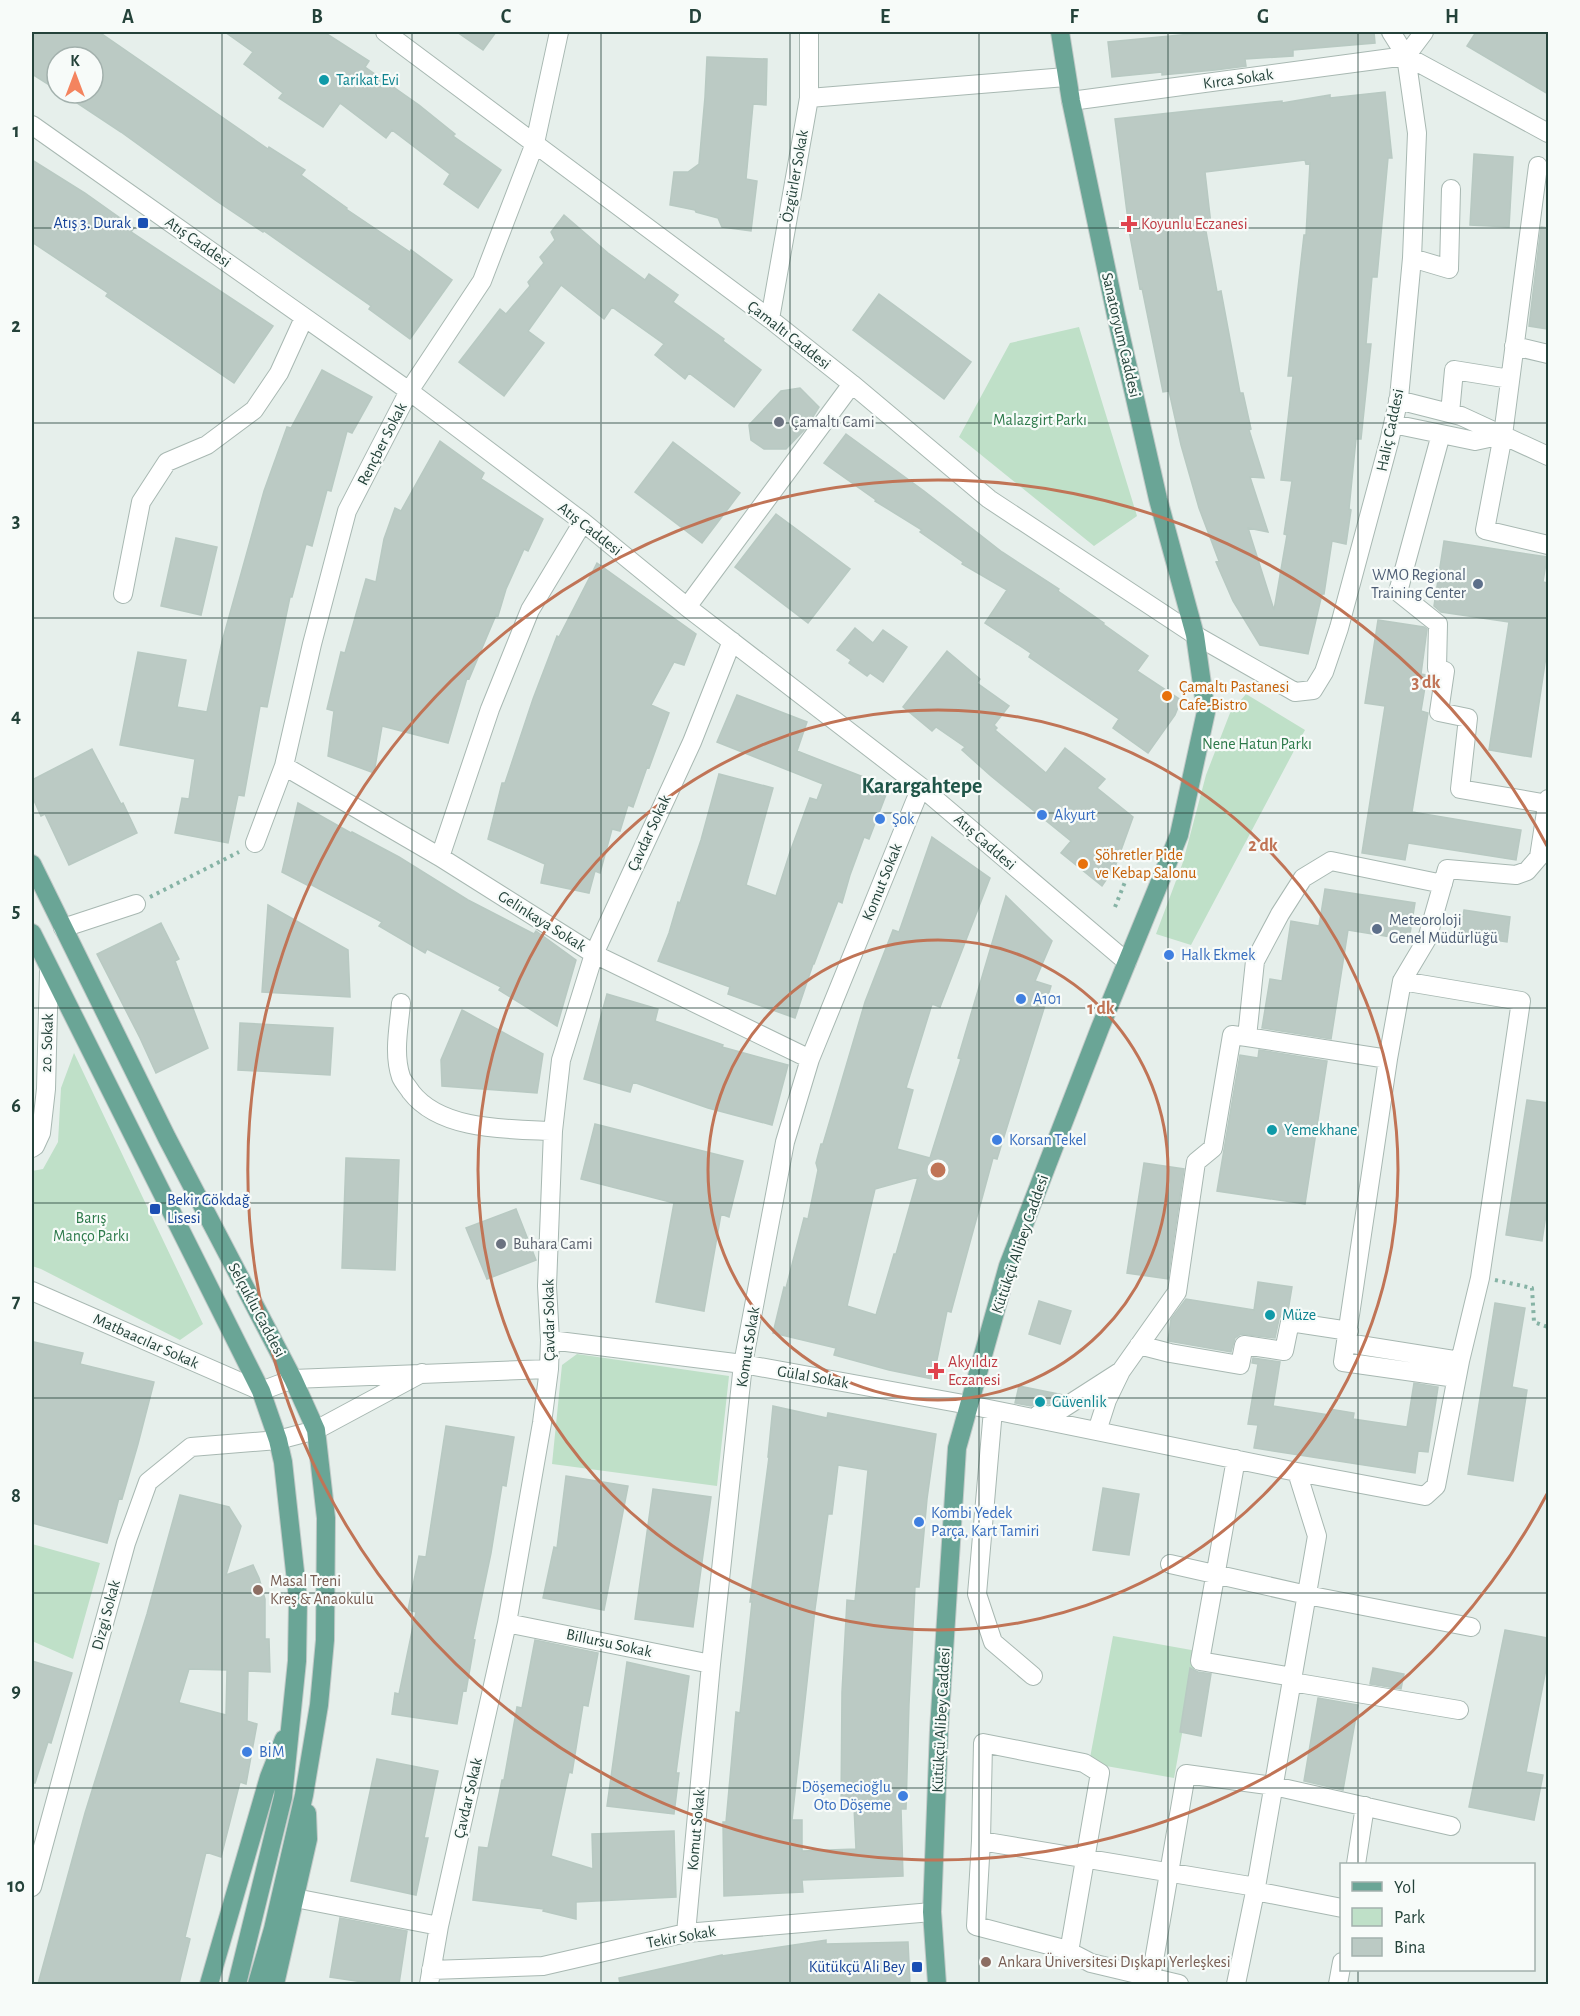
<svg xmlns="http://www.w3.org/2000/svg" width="1580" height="2016" viewBox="0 0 1580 2016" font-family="'Alegreya Sans',sans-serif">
<rect width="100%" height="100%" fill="#e6efeb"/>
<path fill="#bfe0c8" d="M1079 327 1137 516 1094 546 959 437 1010 343Z
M1246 694 1305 730 1191 945 1156 934 1183 862 1206 775 1230 713Z
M74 1053 203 1324 180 1340 41 1269 32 1266V1171L43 1169 58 1142 61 1088Z
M577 1354 729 1376 717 1486 552 1464 562 1365Z
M32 1544 100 1563 73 1659 32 1641Z
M1113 1636 1197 1651 1174 1778 1089 1763Z"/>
<path fill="#bbcac4" stroke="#b8c9c2" stroke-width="1.5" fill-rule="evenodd" d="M32 32H99L268 149 269 147 305 170 301 175 347 208 346 209 410 252 411 250 452 280 410 339 369 309 371 306 264 231 263 232 215 200 121 132 62 93H93V57H57V90L32 74Z
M225 32H324L369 61 365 67 419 105 455 134 453 136 501 170 478 208 444 184 450 174 392 130 386 138 340 103 323 127 279 98 283 93 244 64 253 52Z
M457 32H496L483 50Z
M1212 32H1374L1375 43 1293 50V56L1245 59 1246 66 1215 70 1162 75V72L1112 77 1108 42Z
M1476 32H1548V94L1467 46Z
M707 57 767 59 766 105 753 104 746 179 757 181 751 231 722 227 718 218 696 212 695 210 670 205 674 172H688L699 164 705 97Z
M1385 92 1392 158H1388L1377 277H1372L1366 344H1371L1361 439H1356L1349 509 1351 510 1346 544 1332 541 1324 594H1322L1308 654 1260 645 1233 601 1216 562 1219 561 1199 508 1181 445 1169 391 1163 392 1142 288 1140 289 1130 236 1115 119 1282 101V103L1330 95V98ZM1305 160 1306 164 1310 163 1306 235H1304L1288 376H1293L1281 480 1292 481 1284 534 1287 535 1274 610 1248 528 1268 532 1250 477 1264 478 1249 430 1251 429 1243 393H1240L1221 291 1217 292 1205 226 1211 225 1205 172Z
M1474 154 1513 157 1509 227 1470 225Z
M32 160 85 193 134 228 131 232 273 326 234 383 106 296 108 293 32 242Z
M564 215 608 253 645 280 649 274 678 295 673 302 724 339 723 341 761 370 734 407 689 373 685 379 655 355 664 344 612 307 604 319 561 285 528 331 544 343 504 396 459 362 500 309 506 314 530 286 528 282 544 263 540 257 555 240 551 232Z
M1541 227 1548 228V329L1529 326Z
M879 294 971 362 944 399 853 330Z
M322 370 372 397 352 433 347 431 331 491 327 490 312 546 306 544 292 597H290L267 707 260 706 244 796 238 795 228 843 175 833 182 798 189 799 195 759 120 745 138 652 186 660 177 707 207 712 222 642 264 491 287 427 291 428Z
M800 388 819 407 806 428 786 449H764L751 440 749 425 781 391Z
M846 434 924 491 1002 552 1059 589 1058 591 1104 623 1103 624 1148 656 1137 671 1181 700 1175 715 1148 753 1113 728 1119 719 1029 657 1031 653 985 623 1007 590 962 564 963 562 920 532 922 530 875 501 876 500 824 463Z
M440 441 484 473 481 479 543 519 528 551 524 549 506 589 498 616 496 615 469 679 467 678 448 743 382 726 374 773 328 756 334 711 327 709 341 652 345 653 366 579 376 582 384 539 395 508 401 511Z
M673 442 740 493 702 543 635 492Z
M776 514 850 569 808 623 735 567Z
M176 538 217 547 201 615 161 606Z
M1444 541 1547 557 1543 582 1548 583V643L1531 757 1489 750 1509 622 1441 612 1434 606Z
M597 563 696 634 684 665 674 662 651 705 669 713 649 768 647 767 633 807 628 805 620 831 612 829 600 873 595 871 589 893 541 883 545 864 488 839 502 783H505L533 699 557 636 559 637Z
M1378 620 1424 627 1427 629 1421 674 1427 675 1421 711 1428 713 1412 812 1521 830 1516 860 1408 843 1405 860 1362 853 1385 706 1365 703Z
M855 628 873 643 883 630 907 647 883 682 870 673 867 676 849 663 851 660 837 650Z
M947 651 980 679 977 683 1009 706 994 725 997 728 995 730 1046 773 1065 748 1105 779 1097 788 1133 817 1115 867 1102 886 1061 853 1071 841 991 776 962 750 965 747 936 727 932 731 903 707Z
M737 695 807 722 797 751 889 787 869 839 864 837 850 875 842 903 838 901 814 964H813L795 1018 728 994 730 987 658 961 669 933 678 902 680 903 701 840 719 774 773 788 746 885 776 896 790 852 810 798 817 800 823 784 717 742Z
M92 749 121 804 123 803 137 833 69 865 45 814 41 816 32 796V780Z
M298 803 351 833 352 832 399 857 468 900 534 934 536 931 576 960 557 1026 499 990 501 987 427 949 425 953 379 926 382 922 310 884 309 886 282 872Z
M932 837 990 878 940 1007 932 1004 906 1088 913 1090 897 1149 930 1158 961 1059 958 1058 1006 896 1052 941 1035 981 1051 986 997 1159 993 1158 951 1312 947 1311 933 1379 889 1370 834 1355 836 1348 773 1333 784 1287 786 1288 804 1218 808 1219 818 1170 816 1163 821 1144H823L865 1002 893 930 899 932ZM918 1177 896 1254H894L876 1315 847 1306 875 1189Z
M1325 889 1415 903 1409 940 1348 930 1331 1039 1262 1028 1270 979 1282 981 1291 921 1319 926Z
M268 905 348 950 350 997 262 992Z
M1464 910 1510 917 1507 942 1460 935Z
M161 923 179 959 175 961 208 1048 156 1073 140 1038 97 954Z
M607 994 658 1009 655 1021 723 1045 722 1047 788 1065 772 1125 708 1108 633 1082 630 1092 584 1079Z
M462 1010 543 1054 537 1093 442 1086 441 1060Z
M240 1023 333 1028 330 1075 238 1070Z
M1259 1050 1327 1061 1305 1204 1217 1191 1240 1055 1258 1058Z
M1527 1100 1548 1103V1201L1542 1241 1506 1235Z
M595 1124 743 1161 729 1217 721 1214 704 1311 656 1302 674 1203 581 1179Z
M346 1158 399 1160 395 1270 342 1268Z
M1144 1163 1184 1169 1168 1279 1127 1273Z
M516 1209 536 1260 487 1279 466 1228Z
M1258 1282 1292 1287 1288 1311 1282 1314 1279 1319 1275 1338 1241 1334 1235 1338 1231 1352 1168 1341 1171 1319 1186 1299 1254 1310Z
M1039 1301 1071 1311 1060 1344 1029 1334Z
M1495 1303 1525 1308 1512 1387 1527 1390 1513 1481 1468 1474Z
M34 1342 83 1353 80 1364 154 1382 138 1444 122 1499 119 1498 107 1543 32 1523V1353Z
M1253 1358 1280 1362 1273 1406 1329 1415 1330 1409 1354 1413 1353 1419 1407 1427 1414 1383 1438 1387 1428 1452 1418 1451 1415 1473 1254 1448 1258 1425 1248 1424 1258 1364 1252 1363Z
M1019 1386 1064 1395 1049 1404 1036 1403 1031 1406 1015 1403Z
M773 1406 827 1418 828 1413 936 1434 927 1499 919 1587H915L909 1704 906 1809H901L903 1876 802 1880 803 1892 724 1896 723 1822H726L736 1712 740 1713 752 1602H750L769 1457H768ZM838 1465 868 1470 855 1601 847 1600 842 1692 841 1806 854 1807 856 1849 802 1851V1820H792L815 1609 828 1514H832Z
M446 1426 514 1437 506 1486 502 1485 491 1553 473 1639 475 1640 466 1691 463 1690 457 1724 392 1714 395 1693 399 1694 416 1612 408 1610 419 1556 426 1557Z
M566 1476 628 1486 604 1610 543 1598 554 1547 557 1548Z
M1103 1488 1139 1494 1129 1555 1093 1550Z
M653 1489 711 1497 693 1627 635 1619Z
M180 1495 229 1507 241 1526 226 1575 253 1565 259 1578 265 1599V1639H269L270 1672 248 1671 247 1721 257 1724 246 1784 240 1782 221 1857 206 1852 185 1937 190 1939 179 1984H38L85 1813 147 1614ZM189 1669 227 1670 226 1715 180 1703 179 1702Z
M1505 1630 1548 1638V1659L1526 1772 1543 1775 1534 1820 1469 1807Z
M535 1640 598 1653 588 1706 583 1705 572 1773 569 1772 551 1856 593 1869 592 1834 674 1831 676 1897 576 1902V1919L543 1911 544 1909 473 1900 479 1847 488 1848 502 1780H504L517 1707 522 1708Z
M32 1661 72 1673 51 1743 48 1742 35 1783H32Z
M627 1662 689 1676 676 1773H679L674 1814 607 1806Z
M1190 1668 1198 1672 1211 1674 1201 1736 1180 1732Z
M1373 1668 1404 1674 1401 1689 1370 1684Z
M1318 1698 1358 1705 1343 1790 1304 1781Z
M377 1759 438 1771 424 1838H428L416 1895 351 1881Z
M340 1918 407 1931 399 1984H376L330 1977Z
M826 1940V1944L908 1942 910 1984H620L619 1978 722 1955V1956Z"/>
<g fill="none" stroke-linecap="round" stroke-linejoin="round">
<defs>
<path id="minor" d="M385 32 770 319 852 384 989 499 1195 635 1295 692 1313 690 1324 672 1339 628 1389 442 1399 398 1412 258 1417 133 1406 56 1391 32
M1406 56 1548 133
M1406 56 1424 32
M809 98 1066 77
M1071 101 1406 56
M32 125 409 391 583 522 687 607 921 787 1127 962
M1538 166 1503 435 1485 530 1548 545
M1412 258 1449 269 1451 189
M770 319 809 98V32
M1514 346 1548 354
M1398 400 1461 416 1548 456
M1450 413 1454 370 1510 379
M1393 424 1475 441 1503 435
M1441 434 1398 592 1438 624 1437 668 1445 671 1439 712 1468 718 1460 789 1548 804
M123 594 141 502 167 462 207 445 254 410 279 373 304 318
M687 607 852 384
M284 766 440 857 594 954 810 1059
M255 843 284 766 312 644 347 511 409 391 482 281 535 143 559 32
M440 857 490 709 530 610 583 522
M63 928 136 904
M401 1003C399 1027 393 1053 401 1077 403 1082 408 1087 411 1092 441 1131 508 1129 553 1131
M1247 1037 1388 1059
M32 1148 35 1146 41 1133 46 1089 49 971
M32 1291 261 1391 293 1379 549 1369
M550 1340 743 1364 969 1405 1297 1472 1425 1496 1436 1486 1460 1361 1480 1278 1521 1001 1402 981
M1347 1343 1460 1361
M1139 1345 1170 1353 1240 1365 1244 1345 1284 1351 1290 1322 1349 1331
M1456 1378 1343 1362 1388 1059 1402 981 1427 939 1447 869 1516 875 1527 871 1539 857 1548 799
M993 1410 977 1594 993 1642 1033 1676
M1039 1414 1051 1416 1121 1371
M1097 1431 1107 1400 1121 1371 1177 1292 1196 1162 1213 1148 1232 1035 1247 1037 1255 961 1280 914 1303 878 1331 861 1443 884
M1236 1459 1200 1661 1293 1677
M1170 1564 1307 1595 1471 1627
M507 1623 711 1664
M1292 1682 1459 1710
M981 1841 983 1743 1084 1763 1100 1773 1069 1952
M1356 1864 1365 1806
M32 1887 126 1543 148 1482 191 1447 278 1440 316 1430 422 1373
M1255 1891 1342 1908
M295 1898 439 1926
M686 1933 711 1664 743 1364 785 1142 810 1059 921 787
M431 1970 543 1966 686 1933 932 1912
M1151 1978 1186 1774 1274 1786 1451 1826
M429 1984 439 1926 507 1623 542 1423 549 1369 550 1340 547 1286 553 1131 561 1060 594 954 692 742 732 641
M1179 1984 1091 1963 1064 1949 976 1926 981 1841 1256 1887
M1236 1984 1256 1887 1317 1536 1297 1472
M1338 1984 1342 1962"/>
<path id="major" d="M32 864 167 1138 293 1379 316 1430 326 1518 325 1640 319 1705 304 1795 273 1929 257 1984
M32 933 261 1391 278 1440 283 1462 298 1599 297 1661 283 1797 237 1984
M209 1984 269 1777 284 1739
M275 1984 308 1839 307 1813
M937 1984 932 1912 939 1730 957 1448 1008 1266 1100 1028 1179 835 1206 712 1195 635 1158 499 1116 315 1071 101 1060 32"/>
</defs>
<use href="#minor" stroke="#a8b8b2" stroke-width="20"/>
<use href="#major" stroke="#c2cac8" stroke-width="20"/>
<path stroke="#86b3a5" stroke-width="4" stroke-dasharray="3 4.5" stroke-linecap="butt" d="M150 897 239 852
M1115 907 1131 867
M1495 1280 1532 1288 1534 1322 1548 1327"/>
<use href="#minor" stroke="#fff" stroke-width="18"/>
<use href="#major" stroke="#6aa596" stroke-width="18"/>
</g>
<path fill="none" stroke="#24423a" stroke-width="1.5" stroke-opacity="0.55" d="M222 32V1984M412 32V1984M601 32V1984M790 32V1984M979 32V1984M1168 32V1984M1358 32V1864M32 228H1548M32 423H1548M32 618H1548M32 813H1548M32 1008H1548M32 1203H1548M32 1398H1548M32 1593H1548M32 1788H1548M1358 1970V1984"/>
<g fill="none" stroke="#c07456" stroke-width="3">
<circle cx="938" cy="1170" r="230"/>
<circle cx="938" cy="1170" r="460"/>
<path d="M1547 1494A690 690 0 1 1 1547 846"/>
</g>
<g fill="#0f9aa8" stroke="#f7fbf9" stroke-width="2">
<circle cx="324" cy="80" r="6"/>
<circle cx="1272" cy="1130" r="6"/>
<circle cx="1270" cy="1315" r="6"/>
<circle cx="1040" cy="1402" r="6"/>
</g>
<g fill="#1a4fb4" stroke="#f7fbf9" stroke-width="2">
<rect x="137" y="217" width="12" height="12" rx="3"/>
<rect x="149" y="1203" width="12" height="12" rx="3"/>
<rect x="911" y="1961" width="12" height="12" rx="3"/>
</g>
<g fill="#e0444e" stroke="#f7fbf9" stroke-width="2">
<path d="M1126 215h6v6h6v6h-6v6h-6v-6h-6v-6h6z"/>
<path d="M933 1362h6v6h6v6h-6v6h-6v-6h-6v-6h6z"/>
</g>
<g fill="#6b7280" stroke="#f7fbf9" stroke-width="2">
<circle cx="779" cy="422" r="6"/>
<circle cx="501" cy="1244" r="6"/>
</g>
<g fill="#5c6f8a" stroke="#f7fbf9" stroke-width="2">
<circle cx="1478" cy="584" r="6"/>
<circle cx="1377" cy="929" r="6"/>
</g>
<g fill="#e8710a" stroke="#f7fbf9" stroke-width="2">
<circle cx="1167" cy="696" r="6"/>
<circle cx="1083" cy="864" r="6"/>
</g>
<g fill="#3f7fe0" stroke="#f7fbf9" stroke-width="2">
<circle cx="1042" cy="815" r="6"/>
<circle cx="880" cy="819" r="6"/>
<circle cx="1169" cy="955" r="6"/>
<circle cx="1021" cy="999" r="6"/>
<circle cx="997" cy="1140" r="6"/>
<circle cx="919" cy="1522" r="6"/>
<circle cx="247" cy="1752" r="6"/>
<circle cx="903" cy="1796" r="6"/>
</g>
<g fill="#8d6e63" stroke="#f7fbf9" stroke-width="2">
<circle cx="258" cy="1590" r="6"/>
<circle cx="986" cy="1962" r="6"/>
</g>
<g text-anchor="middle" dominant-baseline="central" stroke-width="4.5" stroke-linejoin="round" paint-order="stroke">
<g font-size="16" fill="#24423a" stroke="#f7fbf9">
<text transform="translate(1238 79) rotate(-8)">Kırca Sokak</text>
<text transform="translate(795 176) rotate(-80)">Özgürler Sokak</text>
<text transform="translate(198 242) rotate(35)">Atış Caddesi</text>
<text transform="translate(789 335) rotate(38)">Çamaltı Caddesi</text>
<text transform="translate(1121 335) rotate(77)">Sanatoryum Caddesi</text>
<text transform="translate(1390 430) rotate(-78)">Haliç Caddesi</text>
<text transform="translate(382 444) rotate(-63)">Rençber Sokak</text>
<text transform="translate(590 529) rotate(38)">Atış Caddesi</text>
<text transform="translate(649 833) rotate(-65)">Çavdar Sokak</text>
<text transform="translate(985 842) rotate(41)">Atış Caddesi</text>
<text transform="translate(882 882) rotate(-68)">Komut Sokak</text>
<text transform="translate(542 921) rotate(32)">Gelinkaya Sokak</text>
<text transform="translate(47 1043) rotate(-88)">20. Sokak</text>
<text transform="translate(1020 1244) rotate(-71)">Kütükçü Alibey Caddesi</text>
<text transform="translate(257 1310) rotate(62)">Selçuklu Caddesi</text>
<text transform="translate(549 1320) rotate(-91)">Çavdar Sokak</text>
<text transform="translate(146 1341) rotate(24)">Matbaacılar Sokak</text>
<text transform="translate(748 1347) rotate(-81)">Komut Sokak</text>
<text transform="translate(813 1377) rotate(10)">Gülal Sokak</text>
<text transform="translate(106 1615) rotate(-75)">Dizgi Sokak</text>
<text transform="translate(609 1643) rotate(12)">Billursu Sokak</text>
<text transform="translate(941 1720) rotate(-87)">Kütükçü Alibey Caddesi</text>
<text transform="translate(468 1798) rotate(-77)">Çavdar Sokak</text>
<text transform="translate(696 1830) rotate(-85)">Komut Sokak</text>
<text transform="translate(681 1937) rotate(-10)">Tekir Sokak</text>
</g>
<g font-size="16" fill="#0d838f" stroke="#f7fbf9" text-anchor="start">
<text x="336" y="80">Tarikat Evi</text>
<text x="1284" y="1130">Yemekhane</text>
<text x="1282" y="1315">Müze</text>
<text x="1052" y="1402">Güvenlik</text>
</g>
<g font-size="16" fill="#164399" stroke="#f7fbf9" text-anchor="end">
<text x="131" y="223">Atış 3. Durak</text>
<text x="167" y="1200" text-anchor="start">Bekir Gökdağ<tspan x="167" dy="18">Lisesi</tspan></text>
<text x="905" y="1967">Kütükçü Ali Bey</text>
</g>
<g font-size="16" fill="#be3a42" stroke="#f7fbf9" text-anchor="start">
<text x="1141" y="224">Koyunlu Eczanesi</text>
<text x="948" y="1362">Akyıldız<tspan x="948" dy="18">Eczanesi</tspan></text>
</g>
<g font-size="16" fill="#2d7a4b" stroke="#f7fbf9">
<text x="1040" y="420">Malazgirt Parkı</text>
<text x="1257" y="744">Nene Hatun Parkı</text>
<text x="91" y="1218">Barış<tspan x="91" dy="18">Manço Parkı</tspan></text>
</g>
<g font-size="16" fill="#5b616d" stroke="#f7fbf9" text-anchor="start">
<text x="791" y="422">Çamaltı Cami</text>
<text x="513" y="1244">Buhara Cami</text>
</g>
<g font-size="16" fill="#4e5e75" stroke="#f7fbf9" text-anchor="end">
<text x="1466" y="575">WMO Regional<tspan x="1466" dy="18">Training Center</tspan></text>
<text x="1389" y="920" text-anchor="start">Meteoroloji<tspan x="1389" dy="18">Genel Müdürlüğü</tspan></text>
</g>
<g font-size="16" fill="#c56008" stroke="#f7fbf9" text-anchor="start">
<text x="1179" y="687">Çamaltı Pastanesi<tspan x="1179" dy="18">Cafe-Bistro</tspan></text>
<text x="1095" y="855">Şöhretler Pide<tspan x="1095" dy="18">ve Kebap Salonu</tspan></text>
</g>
<g font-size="16" fill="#366cbe" stroke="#f7fbf9" text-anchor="start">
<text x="1054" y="815">Akyurt</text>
<text x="892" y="819">Şok</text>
<text x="1181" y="955">Halk Ekmek</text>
<text x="1033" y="999">A101</text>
<text x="1009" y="1140">Korsan Tekel</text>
<text x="931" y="1513">Kombi Yedek<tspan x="931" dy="18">Parça, Kart Tamiri</tspan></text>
<text x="259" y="1752">BİM</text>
<text x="891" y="1787" text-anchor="end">Döşemecioğlu<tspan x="891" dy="18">Oto Döşeme</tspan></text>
</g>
<g font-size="16" fill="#785e54" stroke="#f7fbf9" text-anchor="start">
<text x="270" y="1581">Masal Treni<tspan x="270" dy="18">Kreş &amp; Anaokulu</tspan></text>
<text x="998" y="1962">Ankara Üniversitesi Dışkapı Yerleşkesi</text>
</g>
<g font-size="22" font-weight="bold" fill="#1f5548" stroke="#f7fbf9">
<text x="922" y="786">Karargahtepe</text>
</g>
</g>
<circle cx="938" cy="1170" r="9" fill="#c07456" stroke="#f7fbf9" stroke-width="3"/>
<g font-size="18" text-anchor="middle" font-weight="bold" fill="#c07456" stroke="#f7fbf9" stroke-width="4.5" stroke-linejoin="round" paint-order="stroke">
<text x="1426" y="688">3 dk</text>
<text x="1263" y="851">2 dk</text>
<text x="1101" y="1014">1 dk</text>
</g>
<rect width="1580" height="2016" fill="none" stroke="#f7fbf9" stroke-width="66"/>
<rect x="1340" y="1863" width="195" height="108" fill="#f7fbf9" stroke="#a3b1ad" stroke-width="1.5"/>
<rect x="1352" y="1882" width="30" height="9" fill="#6aa596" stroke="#a3b1ad" stroke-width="1.5"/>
<text x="1394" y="1893" font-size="18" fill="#24423a">Yol</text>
<rect x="1352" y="1908" width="30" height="18" fill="#bfe0c8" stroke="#a3b1ad" stroke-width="1.5"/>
<text x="1394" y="1923" font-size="18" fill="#24423a">Park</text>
<rect x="1352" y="1938" width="30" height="18" fill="#bbcac4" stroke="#a3b1ad" stroke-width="1.5"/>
<text x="1394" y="1953" font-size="18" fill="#24423a">Bina</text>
<g transform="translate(75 75)"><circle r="28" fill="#f7fbf9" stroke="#a3b1ad" stroke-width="1.5"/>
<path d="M0-4.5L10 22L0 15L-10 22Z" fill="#f4845f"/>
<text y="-9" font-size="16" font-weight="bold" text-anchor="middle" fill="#24423a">K</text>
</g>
<rect x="33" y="33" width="1514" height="1950" fill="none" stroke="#24423a" stroke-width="2"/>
<g font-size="20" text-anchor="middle" font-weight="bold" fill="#24423a">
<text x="128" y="23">A</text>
<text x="317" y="23">B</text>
<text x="506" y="23">C</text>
<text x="695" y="23">D</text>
<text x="885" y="23">E</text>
<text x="1074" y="23">F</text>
<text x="1263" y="23">G</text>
<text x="1452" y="23">H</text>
<text x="16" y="137">1</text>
<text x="16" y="332">2</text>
<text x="16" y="527">3</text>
<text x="16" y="722">4</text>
<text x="16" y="917">5</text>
<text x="16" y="1112">6</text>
<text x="16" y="1307">7</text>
<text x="16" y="1502">8</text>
<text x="16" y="1697">9</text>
<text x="16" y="1892">10</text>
</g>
</svg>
